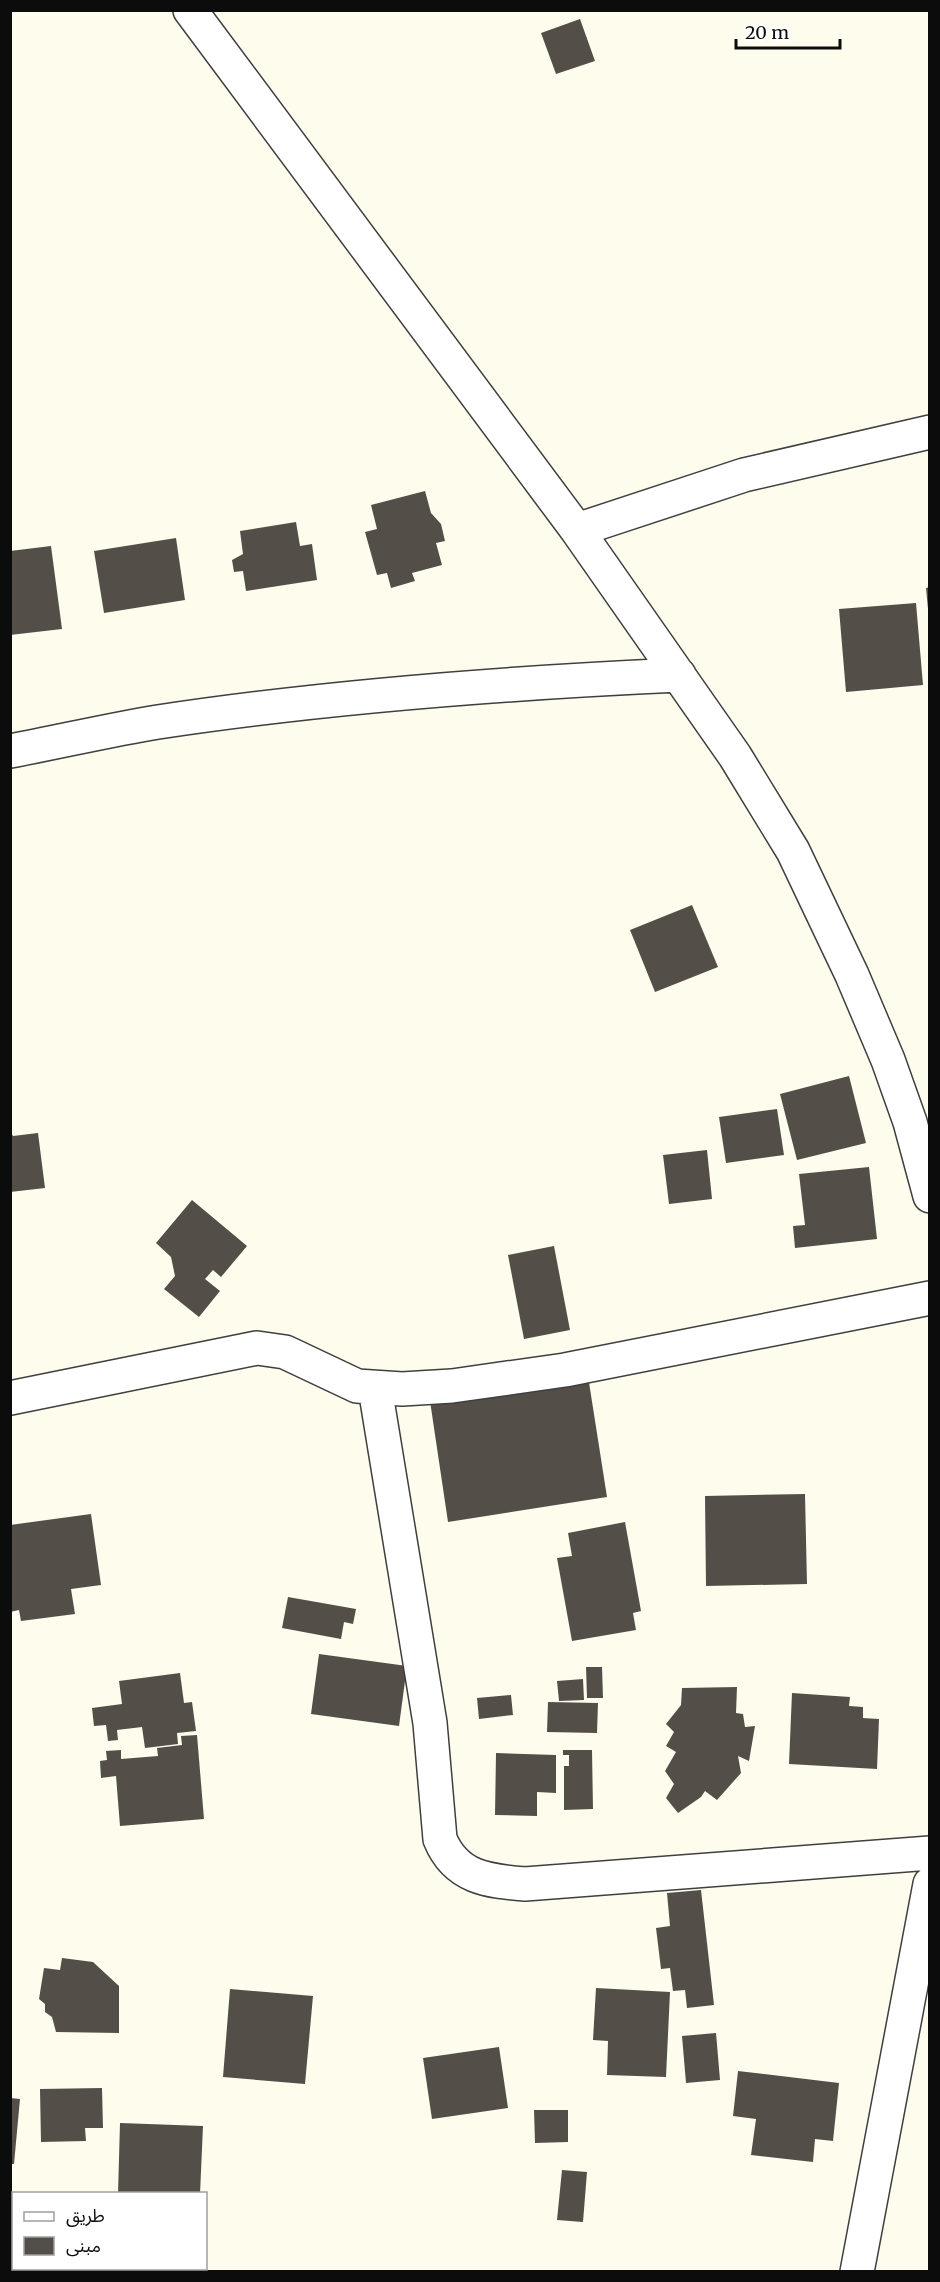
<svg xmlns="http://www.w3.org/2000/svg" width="940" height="2282" viewBox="0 0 940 2282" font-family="Merriweather,'Noto Sans Arabic',serif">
<rect width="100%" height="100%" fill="#fefcec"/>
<path fill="#544e49" d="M580 19 595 61 556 74 541 33Z
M425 491 431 513 441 524 445 541 436 543 442 565 412 573 415 581 391 588 387 573 377 575 365 532 377 529 371 505Z
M296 522 300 546 312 544 317 580 246 591 243 571 234 572 232 560 243 554 240 531Z
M176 538 185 600 104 613 94 551Z
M51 546 62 629 10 635V551Z
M930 587V609H928L926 588Z
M916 603 923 685 846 692 839 609Z
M692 905 718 967 655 992 630 930Z
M849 1076 866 1143 797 1160 780 1094Z
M777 1109 784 1155 726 1163 719 1117Z
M10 1131 13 1136 38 1133 45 1188 10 1192Z
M707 1150 712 1199 669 1204 663 1155Z
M869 1167 877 1239 795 1248 793 1226 805 1225 799 1174Z
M192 1200 247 1246 221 1277 213 1270 205 1279 220 1291 199 1317 164 1289 175 1276 171 1257 156 1243Z
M554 1246 570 1330 524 1339 508 1255Z
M588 1376 607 1497 448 1522 430 1401Z
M805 1494 807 1584 706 1586 705 1496Z
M91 1514 101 1585 71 1589 75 1614 21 1621 19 1610 10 1612V1525Z
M625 1522 641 1611 633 1613 636 1630 572 1641 557 1558 572 1556 568 1533Z
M288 1597 356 1609 353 1624 344 1622 341 1639 282 1628Z
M319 1654 407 1666 399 1726 311 1714Z
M586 1667H602L603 1698H587Z
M180 1673 184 1703 192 1702 196 1731 177 1733 178 1744 145 1748 142 1727 117 1730 118 1740 108 1741 106 1725 94 1726 92 1708 122 1704 119 1681Z
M583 1679 584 1700 559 1701 557 1681Z
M737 1687 736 1713 743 1714 745 1727 755 1726 749 1761 738 1756 741 1773 717 1800 705 1791 701 1797 678 1813 666 1798 674 1784 665 1771 676 1752 666 1746 674 1732 666 1724 681 1705 682 1688Z
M792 1693 850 1697 849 1706 863 1707V1718L879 1719 877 1769 789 1764Z
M511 1695 513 1715 479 1719 477 1698Z
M548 1702 598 1703 597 1733 547 1732Z
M197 1735 204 1819 120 1826 116 1776 101 1778 100 1761 107 1760 106 1751 121 1750V1759L158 1756 157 1748 182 1745 181 1736Z
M563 1750H592L593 1809 564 1810V1766H569V1755H563Z
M496 1753 556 1755V1793L537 1792V1816L495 1815Z
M701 1890 714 2005 687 2008 685 1990 673 1991 670 1968 661 1969 656 1928 670 1926 667 1893Z
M62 1958 93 1962 119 1986V2033L56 2032 52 2017 45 2012V2004L39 1999 44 1968 60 1970Z
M596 1988 670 1992 666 2077 607 2075 608 2041 593 2040Z
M230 1989 313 1996 305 2084 223 2077Z
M716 2033 720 2080 686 2083 682 2036Z
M499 2047 508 2108 432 2119 423 2058Z
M738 2071 839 2083 833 2141 815 2139 813 2162 751 2155 756 2119 733 2116Z
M102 2088 103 2128H85L86 2141 41 2142 40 2089Z
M10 2098 20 2099 14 2164H10Z
M534 2110H568V2142L535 2143Z
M120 2123 203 2126 200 2194H118Z
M562 2170 587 2172 583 2222 557 2220Z"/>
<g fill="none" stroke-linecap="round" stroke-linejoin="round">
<defs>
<path id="minor" d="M190 10 577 530 735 756 793 851 852 975 888 1060 910 1122 930 1196
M577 530 744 475 930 432
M10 751C59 742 109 730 158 722 330 696 504 683 679 675
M375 1388 430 1723 440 1839C456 1878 488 1881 525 1884L930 1853
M10 1398 257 1348 285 1352 357 1386 402 1389 452 1386 565 1370 930 1298
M857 2272 930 1884"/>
</defs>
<use href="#minor" stroke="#3f3f3f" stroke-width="36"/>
<use href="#minor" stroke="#fff" stroke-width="33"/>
</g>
<rect width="940" height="2282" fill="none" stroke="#0c0c0c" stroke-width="24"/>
<rect x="12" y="2192" width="195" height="78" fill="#ffffff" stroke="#9e9e9e" stroke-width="1.5"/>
<rect x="24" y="2212" width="30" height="9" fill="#ffffff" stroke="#9e9e9e" stroke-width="1.5"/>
<text x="66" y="2222" font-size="18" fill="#0c0c0c">طريق</text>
<rect x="24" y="2237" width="30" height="18" fill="#544e49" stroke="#9e9e9e" stroke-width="1.5"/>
<text x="66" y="2252" font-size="18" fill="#0c0c0c">مبنى</text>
<path d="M736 39v9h104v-9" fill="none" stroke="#0c0c0c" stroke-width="3"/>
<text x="745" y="39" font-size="18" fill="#0c0c0c" stroke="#ffffff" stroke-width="4.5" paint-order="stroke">20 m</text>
</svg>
